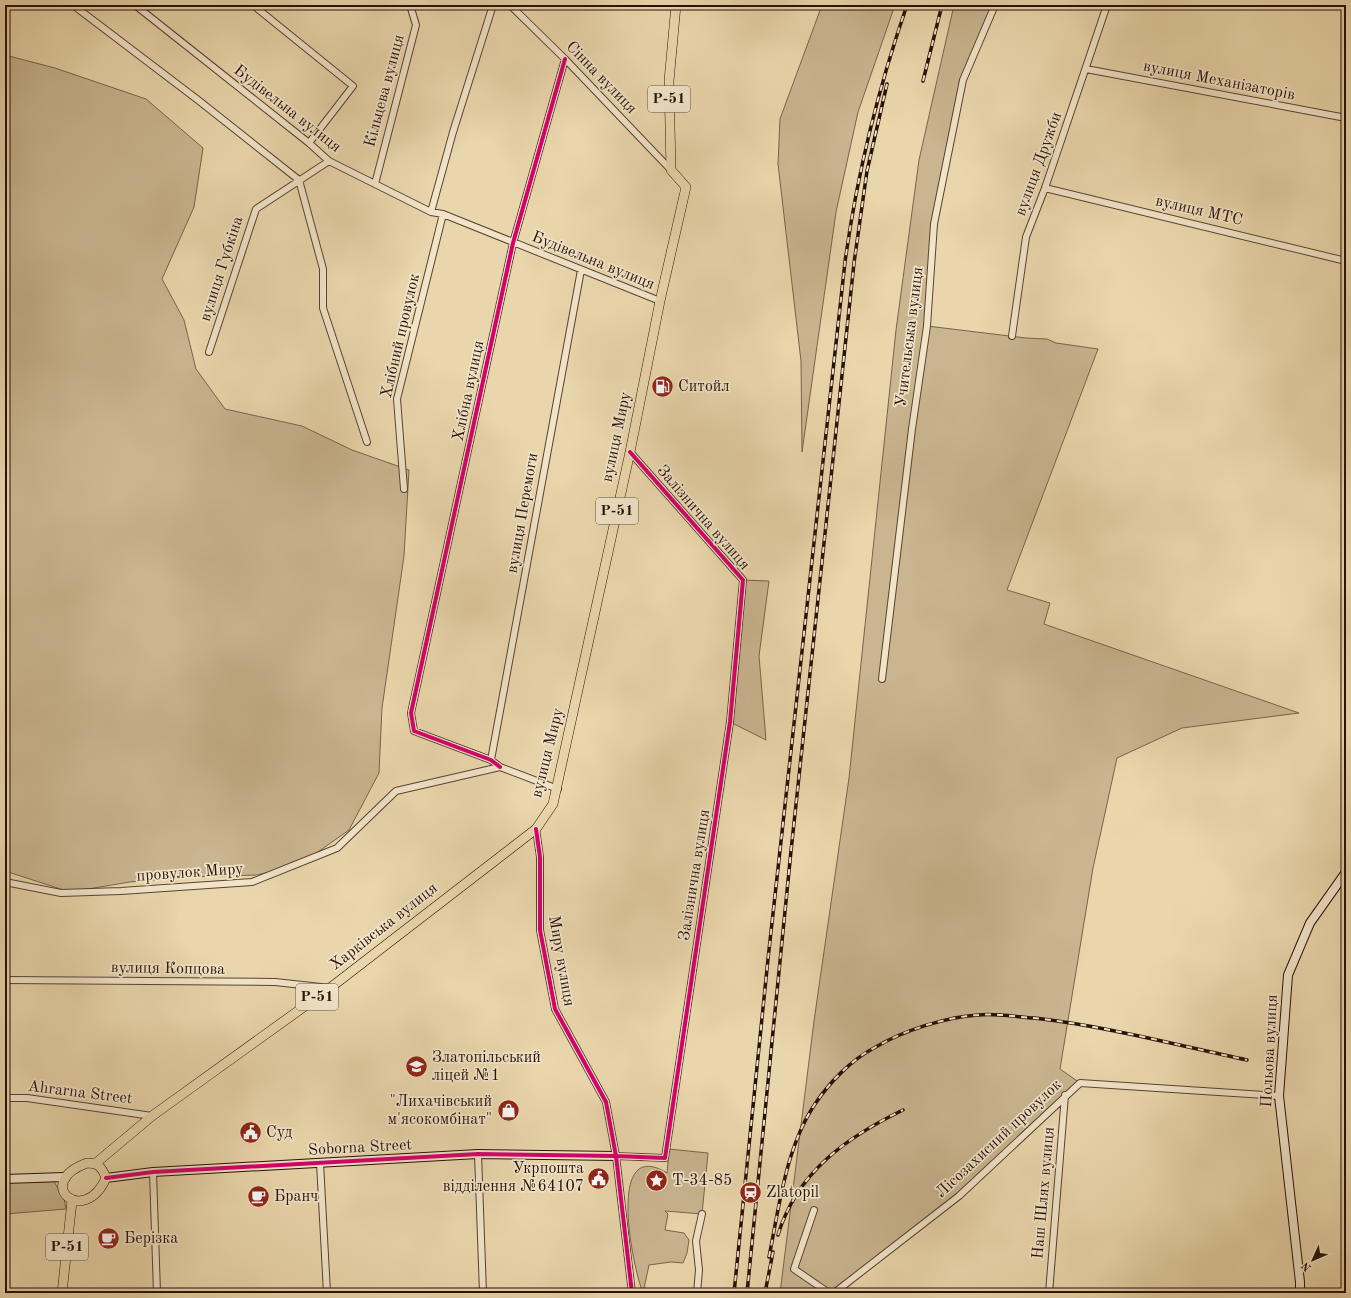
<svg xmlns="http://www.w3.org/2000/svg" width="1351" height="1298" viewBox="0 0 1351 1298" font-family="'Old Standard TT',serif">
<rect width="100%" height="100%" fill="#ead6ac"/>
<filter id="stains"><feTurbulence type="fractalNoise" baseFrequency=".005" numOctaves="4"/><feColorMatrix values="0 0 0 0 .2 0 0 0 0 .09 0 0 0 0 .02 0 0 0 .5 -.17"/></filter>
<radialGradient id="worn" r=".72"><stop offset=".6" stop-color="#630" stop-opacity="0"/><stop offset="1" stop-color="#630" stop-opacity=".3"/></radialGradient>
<path fill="#c9b590" stroke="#79634b" d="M822 5H895L858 112 836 212 802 452 801 361 778 164 780 119Z
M954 5H995L963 80 934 224 927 326 1026 338 1047 339 1056 343 1098 349 1007 590 1050 603 1044 624 1299 713 1182 728 1117 758 1093 868 1060 1069 1080 1083 959 1196 834 1293H780L814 1021 849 778 896 330 919 160Z
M5 55 55 68 146 99 203 148 194 207 162 279 184 320 196 369 225 409 302 426 352 450 409 470 404 556 382 708 379 773 349 830 301 864 257 875 187 877 130 882 70 892 5 871Z
M743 580 769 581 759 656 766 740 730 722Z
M669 1149 708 1153 702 1214 665 1211 668 1214 665 1230 684 1233 689 1240 687 1253 683 1263 671 1262 649 1265 643 1293C633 1269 605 1135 667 1173Z
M5 1179 53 1180 64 1198 66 1209 5 1214Z"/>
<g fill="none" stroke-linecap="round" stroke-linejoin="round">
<defs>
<path id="street" d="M73 5 198 100 299 180 323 269V308L367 442
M135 5 309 143 329 161 431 212 443 214 660 301
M253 5 353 86 309 143
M510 5 565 59 671 170
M1086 69 1346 118
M375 184 416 25 410 5
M1045 188 1346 261
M431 212 453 132 493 5
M1012 336 1026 237 1045 188 1107 5
M209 352 256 209 329 161
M630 452 743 580 730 722 665 1158 616 1156 632 1293
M404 489 397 399 443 214
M882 679 912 429 927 326 934 224 963 80 995 5
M491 760 581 270
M500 767 491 760 414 731 411 713 513 243 565 59
M536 829 540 857V930L555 1009 606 1102 616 1156
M5 882 61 893 121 891 252 882 337 848 396 791 500 767 558 789
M5 980 275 982 330 988
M5 1098H27L152 1116
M478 1154 483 1293
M320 1163 327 1293
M153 1172 157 1293
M814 1210 794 1269 829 1293
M697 1293 699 1270 696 1241 702 1214
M834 1293 959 1196 1080 1083 1279 1096
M1049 1293 1065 1095"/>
<path id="secondary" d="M106 1178 153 1172 478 1154 616 1156
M5 1179 64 1177
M1300 1293V1282L1279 1096 1288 975 1310 923 1346 872"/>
<path id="primary" d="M87 1163C98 1163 102 1167 106 1178 84 1228 32 1183 87 1163Z
M96 1163 152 1116 330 988 536 829 553 804 630 452 660 301 686 187 671 170 669 81 676 5
M62 1293 72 1201"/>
</defs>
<use href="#street" stroke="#594230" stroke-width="8"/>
<use href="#secondary" stroke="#291106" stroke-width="10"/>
<use href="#primary" stroke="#291106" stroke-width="10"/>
<use href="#street" stroke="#f1e4c9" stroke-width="6"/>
<use href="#secondary" stroke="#f1e4c9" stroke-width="8"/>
<use href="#primary" stroke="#ead6ac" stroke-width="9"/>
<defs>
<path id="rail" d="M923 81 942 5
M778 1235C797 1172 847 1137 903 1110
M769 1257C779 1207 786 1147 815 1104 829 1083 851 1060 874 1048 902 1031 945 1017 978 1015 996 1013 1016 1017 1034 1018 1106 1026 1176 1045 1247 1060
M734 1293 768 959 845 262C857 174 878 89 907 5
M747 1293 791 851 854 263 867 171 887 84
M765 1293 773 1252"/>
</defs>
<use href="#rail" stroke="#291106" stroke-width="3.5"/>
<use href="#rail" stroke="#f1e4c9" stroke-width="2" stroke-dasharray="6" stroke-linecap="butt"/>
<defs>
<path id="cycleway" d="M630 452 743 580 730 722 665 1158 616 1156 632 1293
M500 767 491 760 414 731 411 713 513 243 565 59
M106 1178 153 1172 478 1154 616 1156 606 1102 555 1009 540 930V857L536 829"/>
</defs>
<use href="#cycleway" stroke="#f1e4c9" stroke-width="6"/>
<use href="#cycleway" stroke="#d6006c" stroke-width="4"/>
</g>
<defs>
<symbol id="fuel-disc" viewBox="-11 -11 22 22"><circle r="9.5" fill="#8f2418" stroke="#f1e4c9"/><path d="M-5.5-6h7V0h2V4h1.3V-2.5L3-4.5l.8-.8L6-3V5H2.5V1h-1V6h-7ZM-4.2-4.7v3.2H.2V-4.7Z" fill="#fff"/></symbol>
<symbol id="school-disc" viewBox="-11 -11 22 22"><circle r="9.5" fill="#8f2418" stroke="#f1e4c9"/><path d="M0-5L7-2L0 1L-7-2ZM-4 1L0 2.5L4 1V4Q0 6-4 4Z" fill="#fff"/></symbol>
<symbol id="shop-disc" viewBox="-11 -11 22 22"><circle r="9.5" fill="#8f2418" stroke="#f1e4c9"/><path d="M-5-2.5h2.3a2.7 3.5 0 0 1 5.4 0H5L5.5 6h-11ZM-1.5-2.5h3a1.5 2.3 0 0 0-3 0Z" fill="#fff"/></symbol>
<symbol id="civic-disc" viewBox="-11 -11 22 22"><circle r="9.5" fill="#8f2418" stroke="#f1e4c9"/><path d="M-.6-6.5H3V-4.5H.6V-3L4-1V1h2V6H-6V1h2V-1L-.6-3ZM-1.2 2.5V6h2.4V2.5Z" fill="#fff"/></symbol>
<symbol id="sight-disc" viewBox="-11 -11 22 22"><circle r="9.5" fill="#8f2418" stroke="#f1e4c9"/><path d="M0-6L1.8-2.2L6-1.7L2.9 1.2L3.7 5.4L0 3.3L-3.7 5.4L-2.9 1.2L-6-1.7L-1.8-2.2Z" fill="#fff"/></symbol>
<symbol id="station-disc" viewBox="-11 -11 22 22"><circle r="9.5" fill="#8f2418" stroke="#f1e4c9"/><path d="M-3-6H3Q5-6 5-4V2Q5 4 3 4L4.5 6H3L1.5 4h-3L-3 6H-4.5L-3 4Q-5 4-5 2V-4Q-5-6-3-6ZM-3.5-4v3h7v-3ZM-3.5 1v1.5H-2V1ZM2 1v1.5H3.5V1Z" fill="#fff"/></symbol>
<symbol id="cafe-disc" viewBox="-11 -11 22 22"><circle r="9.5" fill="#8f2418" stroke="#f1e4c9"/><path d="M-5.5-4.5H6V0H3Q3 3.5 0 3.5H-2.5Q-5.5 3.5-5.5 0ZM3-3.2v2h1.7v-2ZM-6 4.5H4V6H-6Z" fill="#fff"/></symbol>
</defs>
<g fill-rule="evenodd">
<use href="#fuel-disc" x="650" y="374" width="25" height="25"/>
<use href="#school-disc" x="404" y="1054" width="25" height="25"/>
<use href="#shop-disc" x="496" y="1098" width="25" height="25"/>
<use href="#civic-disc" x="238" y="1120" width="25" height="25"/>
<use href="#civic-disc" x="586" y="1166" width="25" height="25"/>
<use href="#sight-disc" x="644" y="1168" width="25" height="25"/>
<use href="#station-disc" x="738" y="1180" width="25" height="25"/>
<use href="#cafe-disc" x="246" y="1184" width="25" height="25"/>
<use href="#cafe-disc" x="96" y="1226" width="25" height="25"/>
</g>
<g text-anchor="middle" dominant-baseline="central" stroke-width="3.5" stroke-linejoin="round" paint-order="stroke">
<g fill="#f1e4c9" stroke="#655040" stroke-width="1">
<rect x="648" y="86" width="42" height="26" rx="3"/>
<rect x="596" y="498" width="42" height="26" rx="3"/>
<rect x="296" y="984" width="42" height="26" rx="3"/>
<rect x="46" y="1234" width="42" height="26" rx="3"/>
</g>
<g font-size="15" font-weight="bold" fill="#291106">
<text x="669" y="99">Р-51</text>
<text x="617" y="511">Р-51</text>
<text x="317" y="997">Р-51</text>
<text x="67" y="1247">Р-51</text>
</g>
<g font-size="16" fill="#291106" stroke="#f1e4c9">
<text transform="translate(601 78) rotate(46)">Сінна вулиця</text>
<text transform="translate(1219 81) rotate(11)">вулиця Механізаторів</text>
<text transform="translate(385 91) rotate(-75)">Кільцева вулиця</text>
<text transform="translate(287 109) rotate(38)">Будівельна вулиця</text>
<text transform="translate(1039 164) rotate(-70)">вулиця Дружби</text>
<text transform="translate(1199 211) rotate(13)">вулиця МТС</text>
<text transform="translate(593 261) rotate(22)">Будівельна вулиця</text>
<text transform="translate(222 269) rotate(-72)">вулиця Губкіна</text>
<text transform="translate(401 336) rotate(-77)">Хлібний провулок</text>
<text transform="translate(910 337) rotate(-83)">Учительська вулиця</text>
<text transform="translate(469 391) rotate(-78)">Хлібна вулиця</text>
<text transform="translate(617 437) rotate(-78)">вулиця Миру</text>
<text transform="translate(523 513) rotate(-80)">вулиця Перемоги</text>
<text transform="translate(703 518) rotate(49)">Залізнична вулиця</text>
<text transform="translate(548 753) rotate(-76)">вулиця Миру</text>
<text transform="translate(190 873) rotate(-4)">провулок Миру</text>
<text transform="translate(695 875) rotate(-81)">Залізнична вулиця</text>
<text transform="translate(384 927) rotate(-38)">Харківська вулиця</text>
<text transform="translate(561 961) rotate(80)">Миру вулиця</text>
<text transform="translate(168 969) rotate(1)">вулиця Копцова</text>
<text transform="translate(1270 1051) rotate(-87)">Польова вулиця</text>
<text transform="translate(80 1093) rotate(7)">Ahrarna Street</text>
<text transform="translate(999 1139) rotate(-43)">Лісозахисний провулок</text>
<text transform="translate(360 1148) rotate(-3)">Soborna Street</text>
<text transform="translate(1044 1193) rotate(-85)">Наш Шлях вулиця</text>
</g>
<g font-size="16" fill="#291106" stroke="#f1e4c9" text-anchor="start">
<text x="678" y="387">Ситойл</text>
<text x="432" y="1058">Златопільський<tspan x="432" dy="18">ліцей №1</tspan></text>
<text x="492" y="1102" text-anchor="end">"Лихачівський<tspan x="492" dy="18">м'ясокомбінат"</tspan></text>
<text x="266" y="1133">Суд</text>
<text x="584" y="1169" text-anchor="end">Укрпошта<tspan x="584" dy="18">відділення №64107</tspan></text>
<text x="672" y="1181">Т-34-85</text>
<text x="766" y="1193">Zlatopil</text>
<text x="274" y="1197">Бранч</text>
<text x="124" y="1239">Берізка</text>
</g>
</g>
<rect width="1351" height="1298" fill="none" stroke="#ead6ac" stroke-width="20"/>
<rect x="6" y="6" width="1339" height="1286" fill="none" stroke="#291106" stroke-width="2"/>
<rect x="10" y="10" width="1331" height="1278" fill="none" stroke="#291106"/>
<g transform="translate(1313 1260) rotate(225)" stroke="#f1e4c9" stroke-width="3" paint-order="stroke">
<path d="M0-3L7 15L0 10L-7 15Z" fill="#291106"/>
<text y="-6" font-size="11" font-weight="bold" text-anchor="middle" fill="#291106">N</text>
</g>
<rect width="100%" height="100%" filter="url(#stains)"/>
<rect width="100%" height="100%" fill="url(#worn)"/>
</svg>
